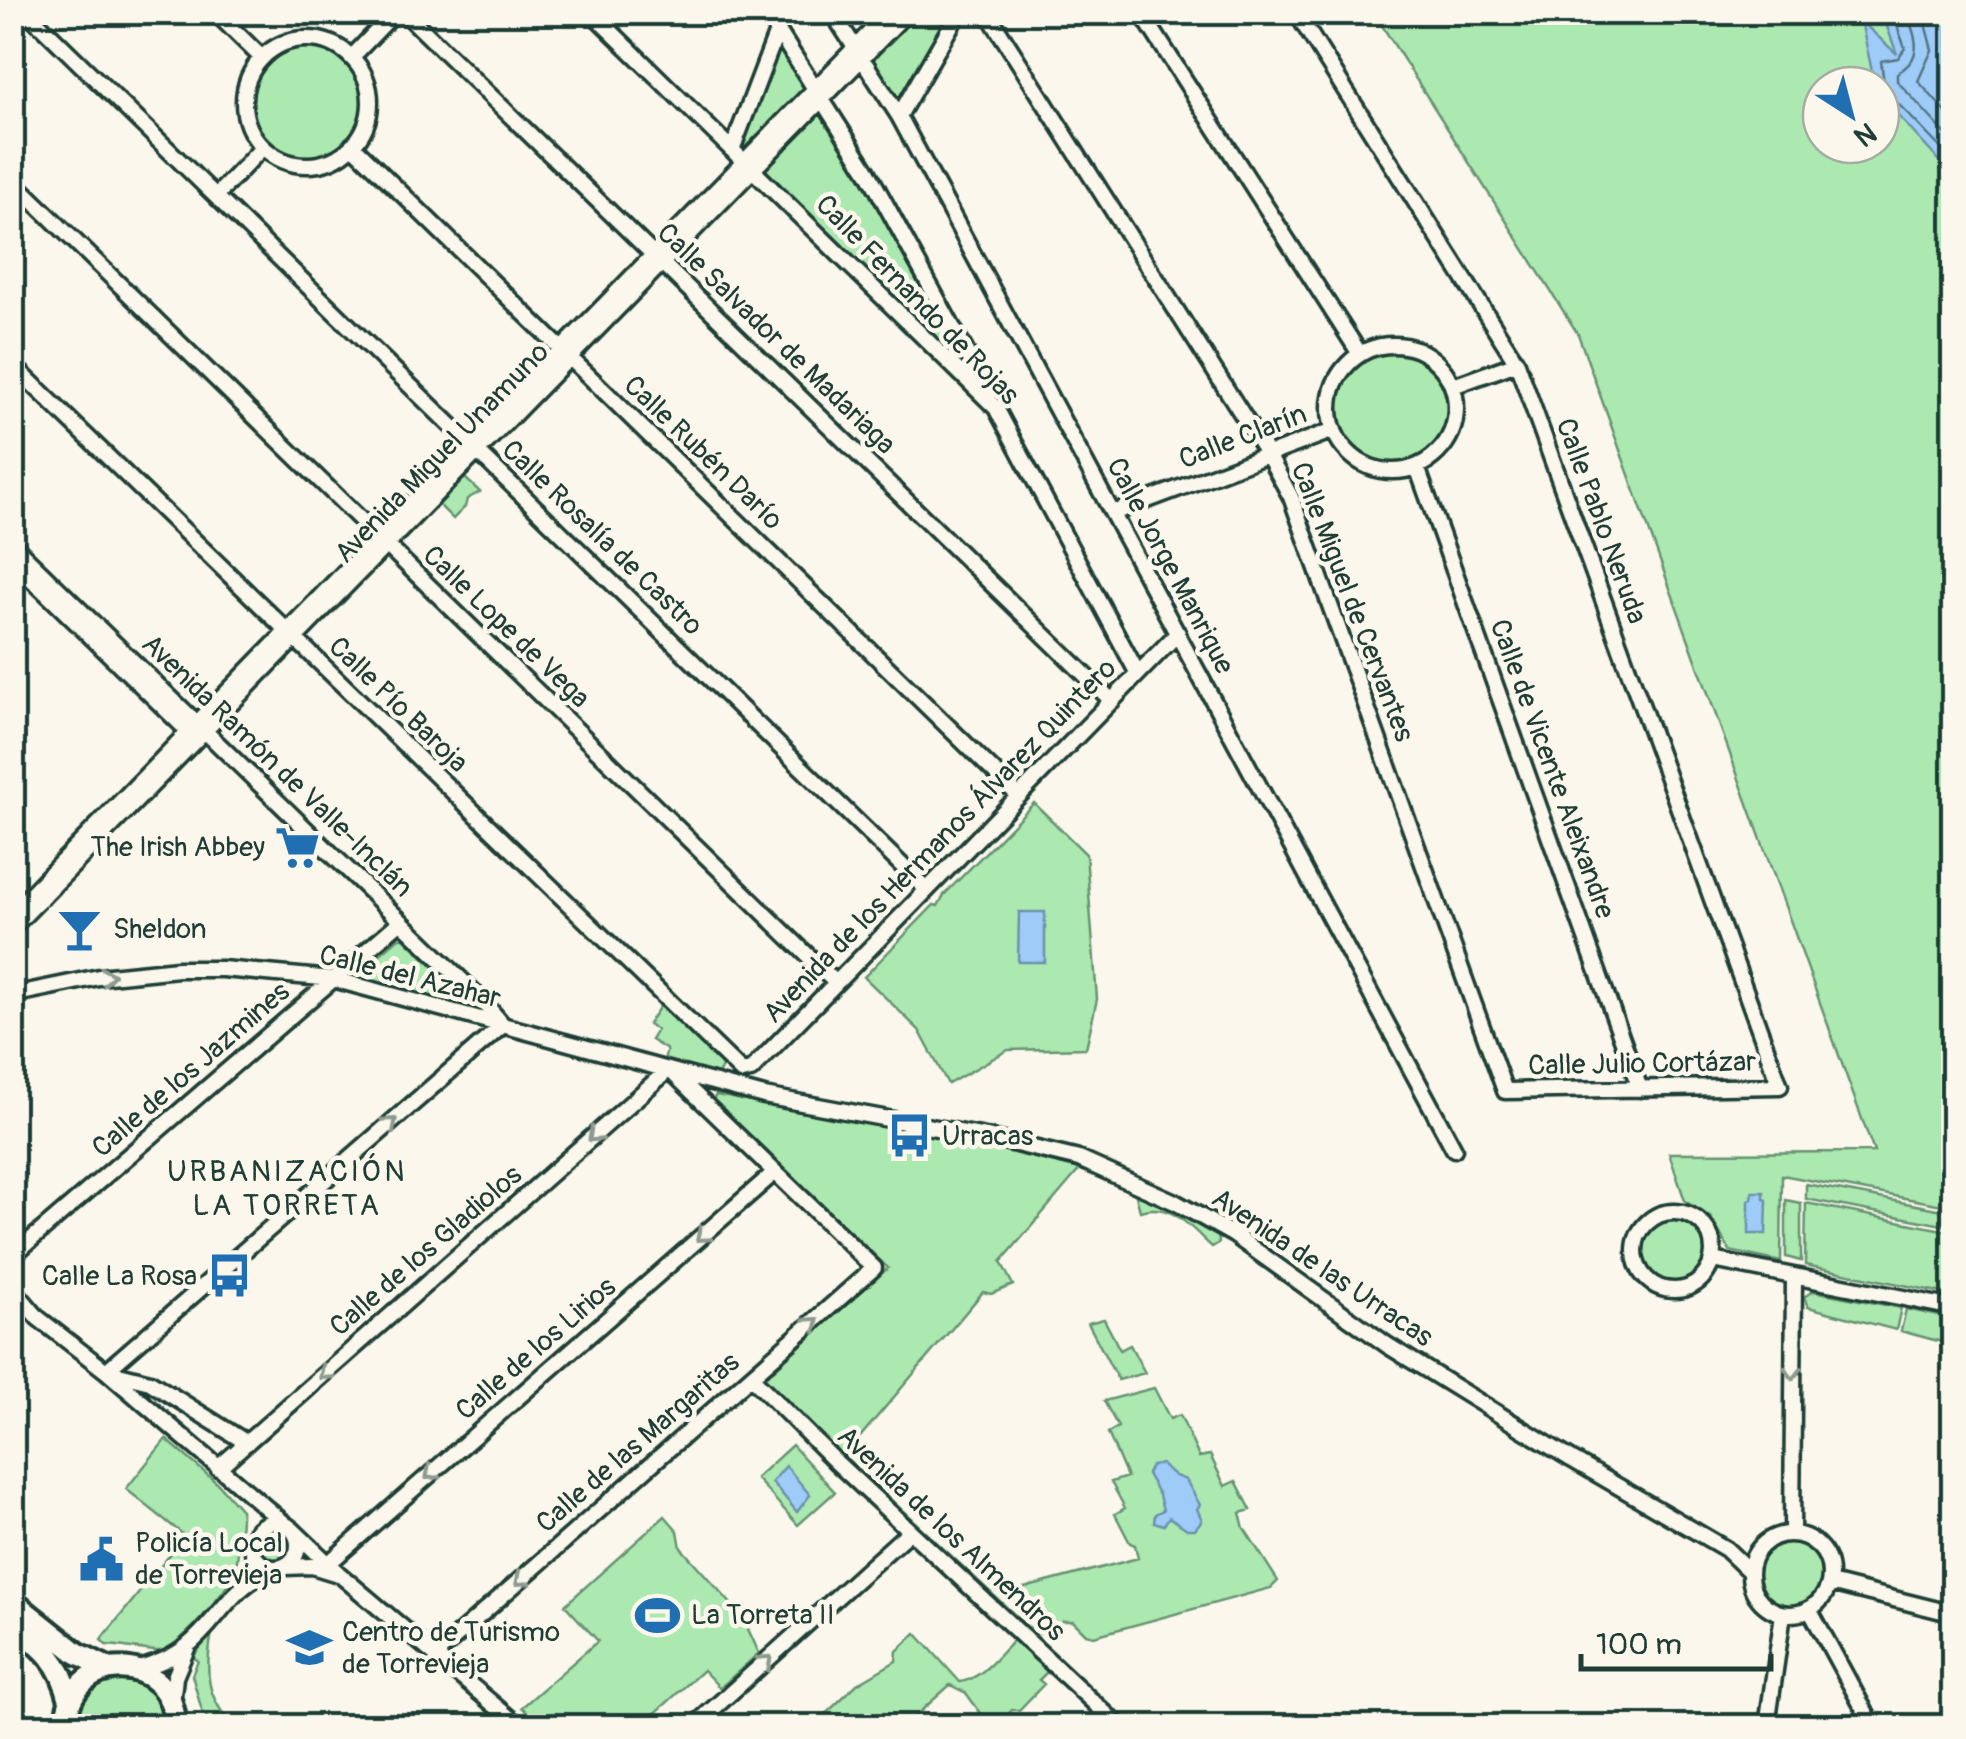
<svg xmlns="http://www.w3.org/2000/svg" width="1966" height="1739" viewBox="0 0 1966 1739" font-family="Pangolin,sans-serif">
<rect width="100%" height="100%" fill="#fbf7ec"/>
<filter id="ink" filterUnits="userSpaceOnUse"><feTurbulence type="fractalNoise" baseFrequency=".01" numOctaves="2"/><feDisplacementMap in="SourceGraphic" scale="20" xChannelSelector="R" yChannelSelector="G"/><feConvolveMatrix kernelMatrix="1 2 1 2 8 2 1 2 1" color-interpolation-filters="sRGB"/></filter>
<g filter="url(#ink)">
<path fill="#ace9b0" stroke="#669372" stroke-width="2.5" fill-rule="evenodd" d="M913 13H952L899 104 870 59Z
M1374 13H1953V1207L1782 1175 1781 1262 1730 1251 1711 1218 1685 1201 1669 1153 1874 1152 1578 334ZM1821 85H1881V145H1821Z
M780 46 809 88 744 152 739 146Z
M252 102a55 55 0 1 1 110 0a55 55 0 1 1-110 0Z
M820 109H823L961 361 764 172 762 169Z
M1338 408a55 55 0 1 1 110 0a55 55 0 1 1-110 0Z
M465 478 480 492 467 499 465 507 453 519 439 505Z
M1034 803 1086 854 1097 999 1086 1048 1008 1050 948 1084 919 1030 864 977 934 905 938 906 944 895Z
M399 938H404L471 1003 469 1007 357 977 356 975Z
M661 1005 720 1062 722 1067 718 1074 664 1060 667 1050 651 1040 657 1030 648 1024Z
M716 1095 993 1147 1080 1169 1001 1262 1013 1285 991 1294 983 1292 844 1456 1029 1628H1037L1042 1633 1030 1634 837 1455 763 1379 888 1268 713 1100Z
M1806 1184 1953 1212V1227L1806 1199Z
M1135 1192 1218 1234 1219 1243 1212 1247C1189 1226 1172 1202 1140 1211Z
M1786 1200 1801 1203V1261L1786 1257Z
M1806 1203 1953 1232V1295L1805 1265Z
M1641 1251a33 33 0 1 1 66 0a33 33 0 1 1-66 0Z
M1813 1291 1901 1308 1896 1330 1808 1307 1804 1297Z
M1906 1309 1953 1319V1345L1901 1331Z
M1104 1319 1120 1350 1130 1345 1145 1373 1118 1380 1088 1323Z
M1154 1388 1170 1419 1180 1415 1199 1457 1210 1455 1225 1486 1236 1481 1251 1510 1240 1513 1244 1528 1278 1581 1271 1588 1094 1636 1086 1634 1073 1621H1063L1054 1629 1043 1625 1009 1592 1138 1558 1135 1545 1130 1543 1115 1514 1125 1508 1111 1482 1127 1477 1108 1433 1118 1427 1104 1401Z
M166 1439 218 1484 241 1510C242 1515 237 1567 235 1572 228 1590 180 1647 160 1651 154 1652 117 1645 106 1645L101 1640 185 1536 126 1489Z
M792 1445 835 1492 798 1525 756 1478Z
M665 1516 678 1531 681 1548 751 1626 748 1629 759 1653 720 1688 703 1670 651 1717 659 1726H540L522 1707 598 1641 565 1605Z
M255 1545a19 19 0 1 1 38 0a19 19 0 1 1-38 0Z
M1758 1573a32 32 0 1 1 64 0a32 32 0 1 1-64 0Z
M212 1632C205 1671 205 1697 234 1726H214L202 1711 192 1675 198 1661 193 1657Z
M916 1633 960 1682C982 1679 998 1655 1014 1640L1048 1671 1039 1680 1044 1684 1019 1710H1012L998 1726H990L966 1693 950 1685 904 1726H813L857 1684 896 1661 897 1651Z
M125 1676C148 1686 166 1698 164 1726H76C83 1691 89 1683 125 1676Z"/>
<path fill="#9fcbf9" stroke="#6c92aa" stroke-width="2.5" d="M1882 13H1953V176L1881 97V85H1875L1861 21 1897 54Z
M1019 912H1045V962H1018Z
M1753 1192H1764V1199L1767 1200 1766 1234H1749V1200L1752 1199Z
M1161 1464 1175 1476 1186 1480 1200 1505 1197 1509 1202 1520 1195 1529H1187L1169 1517 1164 1525 1154 1522 1155 1514 1163 1510 1159 1495 1147 1474 1151 1466Z
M786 1466 810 1495 797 1512 772 1482Z"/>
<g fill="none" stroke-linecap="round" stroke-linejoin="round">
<path stroke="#527683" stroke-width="2.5" d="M1892 12 1905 48 1898 58 1881 61 1885 90 1954 162
M1906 12C1916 38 1925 57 1897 73V81L1954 143
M1922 12 1932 50 1918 81 1954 121"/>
<defs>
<path id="minor" d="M27 12 927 890
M215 12 262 58
M404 12 1112 701
M591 12 996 408 1138 674
M766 12 868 172 989 394
M832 12 899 116 1454 1149
M987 12 1268 455 1291 497 1505 1091 1780 1086 1517 363 1296 12
M1141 12 1360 354
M244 102a63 63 0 1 1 126 0a63 63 0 1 1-126 0Z
M352 57 395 12
M899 116 959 12
M352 145 1019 796
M732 150 778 29
M12 180 836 983
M216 196 263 147
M1330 408a63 63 0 1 1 126 0a63 63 0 1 1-126 0Z
M12 364 742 1072 751 1070 1178 633
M1453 386 1517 363
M1417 467 1640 1089
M1113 513 1334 430
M12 544 481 999 503 1025
M12 560 189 732
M12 913 890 12
M12 928 907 12
M12 995 99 977 178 969H222L333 979 764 1096 991 1138 1079 1159 1175 1202 1234 1235 1387 1345 1571 1459 1726 1549 1750 1572
M1635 1251a39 39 0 1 1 78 0a39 39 0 1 1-78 0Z
M12 1256 401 921
M1713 1260 1954 1308
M12 1267 16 1292 38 1318 106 1371 285 1524
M106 1371 503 1025
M107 1371 150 1382 247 1443
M751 1377 836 1462 1119 1726
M218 1468 667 1071
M252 1545a23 23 0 1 1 46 0a23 23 0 1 1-46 0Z
M292 1529 339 1574 519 1726
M1792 1533 1794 1276
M1750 1574a40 40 0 1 1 80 0a40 40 0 1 1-80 0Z
M329 1563 775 1172
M285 1567 312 1566 338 1574
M1830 1583 1954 1614
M1810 1610 1873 1726
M435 1655 874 1268 674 1074
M136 1670C154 1665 171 1659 186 1647 221 1619 225 1591 273 1569
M172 1705 175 1677 188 1646
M694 1726 910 1531
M1767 1726 1783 1614"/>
<path id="secondary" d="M12 1601 77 1653 110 1669
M12 1623C44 1648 60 1660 70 1700
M66 1726C67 1649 174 1649 175 1726"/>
</defs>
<use href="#minor" stroke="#1f3d34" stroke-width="21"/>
<use href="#secondary" stroke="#1f3d34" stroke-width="28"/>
<use href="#minor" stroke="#fbf7ec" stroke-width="14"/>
<use href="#secondary" stroke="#fbf7ec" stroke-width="20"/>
</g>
<defs><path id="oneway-chevron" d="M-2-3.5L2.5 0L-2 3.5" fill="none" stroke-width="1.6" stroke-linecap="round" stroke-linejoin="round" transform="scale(2.5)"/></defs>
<g stroke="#8d9a90">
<use href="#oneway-chevron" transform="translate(108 976) rotate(-9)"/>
<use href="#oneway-chevron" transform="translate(391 1123) rotate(-41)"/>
<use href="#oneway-chevron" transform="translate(594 1136) rotate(138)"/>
<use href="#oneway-chevron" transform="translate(702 1236) rotate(139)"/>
<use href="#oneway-chevron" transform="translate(813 1323) rotate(-41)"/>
<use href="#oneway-chevron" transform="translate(1793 1373) rotate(91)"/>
<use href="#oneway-chevron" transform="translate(325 1374) rotate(139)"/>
<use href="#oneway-chevron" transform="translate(431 1474) rotate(139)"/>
<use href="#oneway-chevron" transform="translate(521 1580) rotate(139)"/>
<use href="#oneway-chevron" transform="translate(766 1661) rotate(-42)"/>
</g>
</g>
<defs>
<symbol id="supermarket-bare" viewBox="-9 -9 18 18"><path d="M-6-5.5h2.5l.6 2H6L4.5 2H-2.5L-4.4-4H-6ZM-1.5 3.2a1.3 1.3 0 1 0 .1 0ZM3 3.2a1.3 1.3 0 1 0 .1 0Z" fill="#1f6fb2" stroke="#fbf7ec" stroke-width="2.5" paint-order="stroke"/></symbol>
<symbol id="bar-bare" viewBox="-9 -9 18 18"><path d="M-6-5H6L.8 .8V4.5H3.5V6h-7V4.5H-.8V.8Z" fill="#1f6fb2" stroke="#fbf7ec" stroke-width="2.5" paint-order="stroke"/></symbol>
<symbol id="bus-bare" viewBox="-9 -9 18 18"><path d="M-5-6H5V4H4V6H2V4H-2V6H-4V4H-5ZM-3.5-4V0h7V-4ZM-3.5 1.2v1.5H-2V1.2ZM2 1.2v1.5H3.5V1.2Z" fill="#1f6fb2" stroke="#fbf7ec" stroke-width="2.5" paint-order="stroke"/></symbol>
<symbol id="civic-bare" viewBox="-9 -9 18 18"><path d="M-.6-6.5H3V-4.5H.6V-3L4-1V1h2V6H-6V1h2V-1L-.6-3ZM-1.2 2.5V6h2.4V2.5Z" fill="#1f6fb2" stroke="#fbf7ec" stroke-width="2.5" paint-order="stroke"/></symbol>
<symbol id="stadium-bare" viewBox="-9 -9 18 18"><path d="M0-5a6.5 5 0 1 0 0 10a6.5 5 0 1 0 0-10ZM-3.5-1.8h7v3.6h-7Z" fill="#1f6fb2" stroke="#fbf7ec" stroke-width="2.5" paint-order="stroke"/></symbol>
<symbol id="university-bare" viewBox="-9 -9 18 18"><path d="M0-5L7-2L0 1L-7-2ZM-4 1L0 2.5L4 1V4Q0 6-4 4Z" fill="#1f6fb2" stroke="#fbf7ec" stroke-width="2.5" paint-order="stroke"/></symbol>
</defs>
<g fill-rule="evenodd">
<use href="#supermarket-bare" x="266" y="816" width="63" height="63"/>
<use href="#bar-bare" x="48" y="898" width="63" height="63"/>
<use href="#bus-bare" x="878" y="1104" width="63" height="63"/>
<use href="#bus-bare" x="198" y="1244" width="63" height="63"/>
<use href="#civic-bare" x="70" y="1528" width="63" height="63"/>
<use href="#stadium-bare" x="626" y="1584" width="63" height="63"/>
<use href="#university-bare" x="278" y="1616" width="63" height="63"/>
</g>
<g text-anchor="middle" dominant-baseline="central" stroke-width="9" stroke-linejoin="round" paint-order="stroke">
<g font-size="28" fill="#1f3d34" stroke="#fbf7ec">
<text transform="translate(917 300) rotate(46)">Calle Fernando de Rojas</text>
<text transform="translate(776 339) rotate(44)">Calle Salvador de Madariaga</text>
<text transform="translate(1243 437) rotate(-21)">Calle Clarín</text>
<text transform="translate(442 453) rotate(-46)">Avenida Miguel Unamuno</text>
<text transform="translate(703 453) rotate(44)">Calle Rubén Darío</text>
<text transform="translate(1601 521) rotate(70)">Calle Pablo Neruda</text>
<text transform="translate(602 538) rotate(44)">Calle Rosalía de Castro</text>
<text transform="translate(1170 566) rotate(62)">Calle Jorge Manrique</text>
<text transform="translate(1352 602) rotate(69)">Calle Miguel de Cervantes</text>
<text transform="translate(506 627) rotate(44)">Calle Lope de Vega</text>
<text transform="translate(398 705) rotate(44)">Calle Pío Baroja</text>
<text transform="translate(277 766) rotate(44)">Avenida Ramón de Valle-Inclán</text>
<text transform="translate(1552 769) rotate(70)">Calle de Vicente Aleixandre</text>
<text transform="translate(940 841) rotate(-46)">Avenida de los Hermanos Álvarez Quintero</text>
<text transform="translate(410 977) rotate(14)">Calle del Azahar</text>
<text transform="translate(1642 1064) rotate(-1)">Calle Julio Cortázar</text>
<text transform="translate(191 1070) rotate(-41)">Calle de los Jazmines</text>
<text transform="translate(426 1251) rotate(-41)">Calle de los Gladiolos</text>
<text transform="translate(1322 1268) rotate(34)">Avenida de las Urracas</text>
<text transform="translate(536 1349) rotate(-41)">Calle de los Lirios</text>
<text transform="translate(638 1443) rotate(-41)">Calle de las Margaritas</text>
<text transform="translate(951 1534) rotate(43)">Avenida de los Almendros</text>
</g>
<g font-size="28" fill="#1f3d34" stroke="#fbf7ec" text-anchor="start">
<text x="265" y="847" text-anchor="end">The Irish Abbey</text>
<text x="113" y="929">Sheldon</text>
<text x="942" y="1136">Urracas</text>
<text x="197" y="1276" text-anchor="end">Calle La Rosa</text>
<text x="135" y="1543">Policía Local<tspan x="135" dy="32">de Torrevieja</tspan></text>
<text x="691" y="1615">La Torreta II</text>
<text x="342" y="1632">Centro de Turismo<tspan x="342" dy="32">de Torrevieja</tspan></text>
</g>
<g font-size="30" letter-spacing="2.5" fill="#1f3d34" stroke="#fbf7ec">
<text x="287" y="1171">URBANIZACIÓN<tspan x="287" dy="34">LA TORRETA</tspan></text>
</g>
</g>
<rect width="1966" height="1739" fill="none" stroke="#fbf7ec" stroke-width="50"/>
<rect x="25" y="25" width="1916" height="1689" fill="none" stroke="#1f3d34" stroke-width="4" filter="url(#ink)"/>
<g transform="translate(1851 115) rotate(144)"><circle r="48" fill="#fbf7ec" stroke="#a3ada2" stroke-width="2.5"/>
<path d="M0-8L18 38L0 25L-18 38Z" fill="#1f6fb2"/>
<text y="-15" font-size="28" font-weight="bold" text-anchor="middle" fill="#1f3d34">N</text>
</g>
<path d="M1581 1654v15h190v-15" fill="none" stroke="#1f3d34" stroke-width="5"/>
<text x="1596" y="1654" font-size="30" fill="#1f3d34" stroke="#fbf7ec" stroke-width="8" paint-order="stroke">100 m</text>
</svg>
